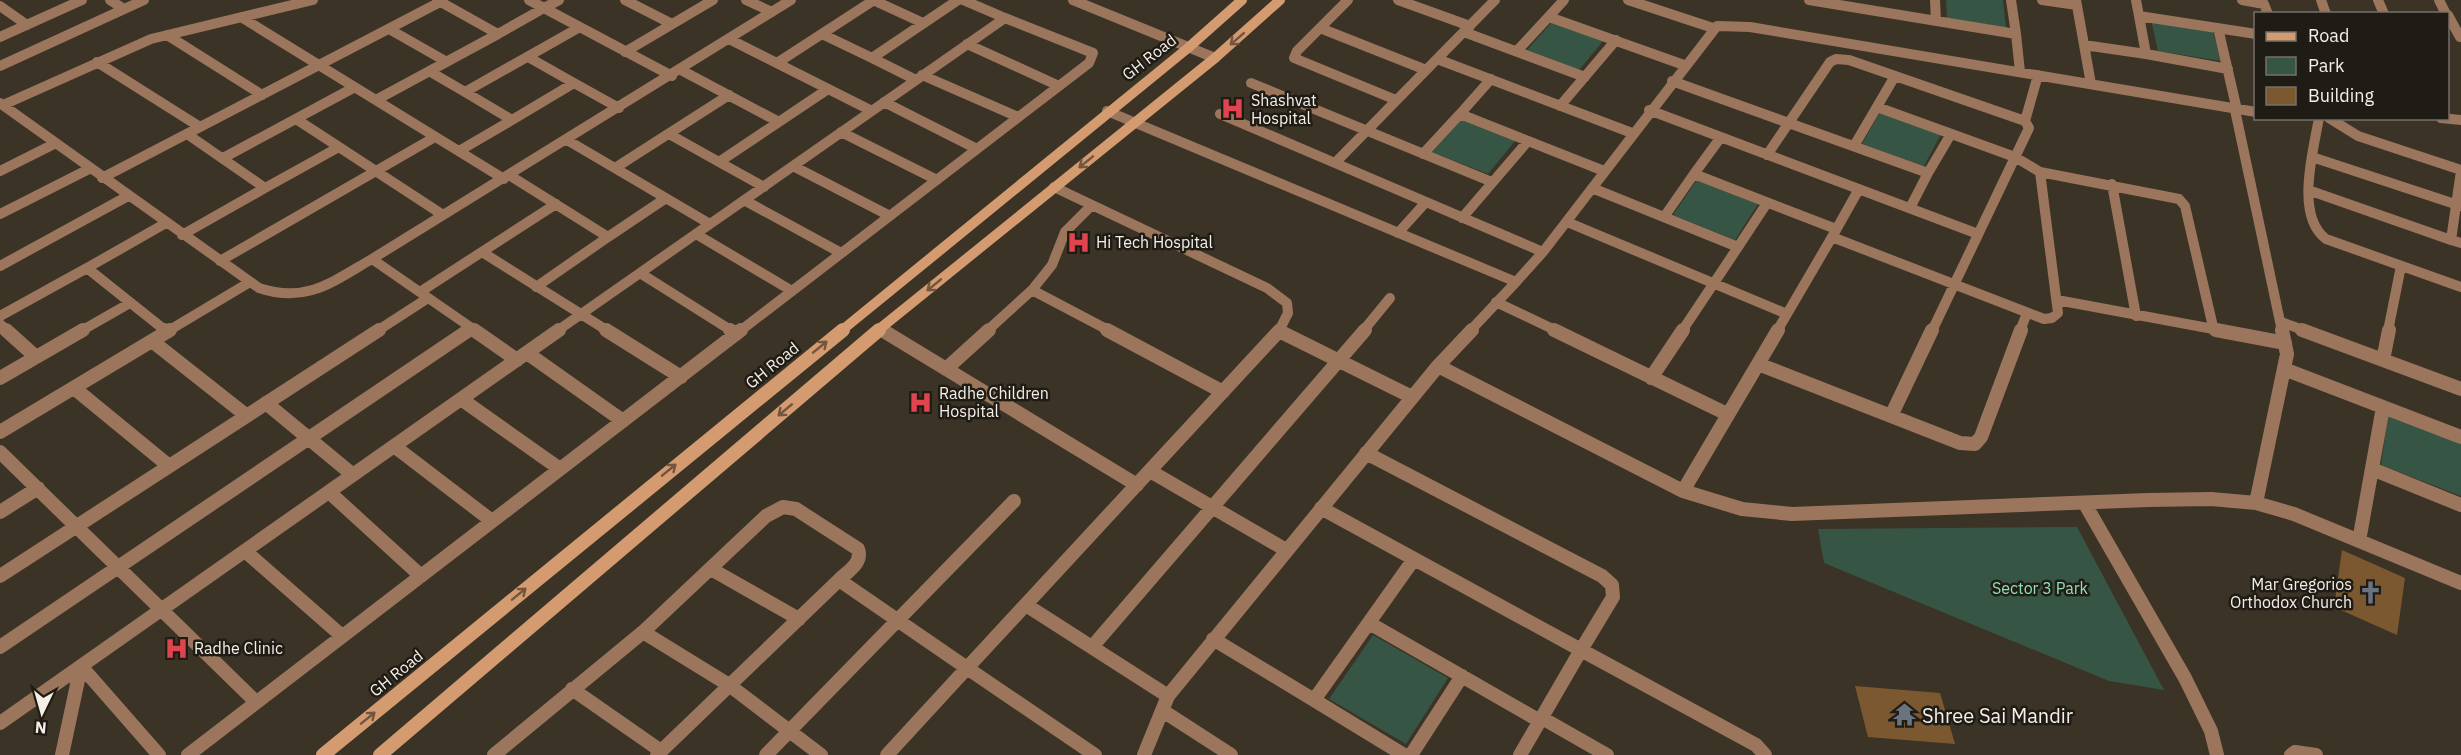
<svg xmlns="http://www.w3.org/2000/svg" width="2461" height="755" viewBox="0 0 2461 755" font-family="'IBM Plex Sans',sans-serif">
<rect width="100%" height="100%" fill="#3b3326"/>
<path fill="#375544" d="M1946 0H2003L2006 28 1947 18Z
M2151 20 2212 29 2221 61 2158 51Z
M1551 23 1603 41 1579 70 1527 50Z
M1880 112 1941 134 1924 166 1862 144Z
M1461 120 1515 141 1488 174 1432 152Z
M1697 180 1758 204 1735 240 1673 215Z
M2388 416 2461 443V496L2381 465Z
M2077 527 2164 690 2109 681 1824 563 1818 529Z
M1373 635 1448 678 1406 744 1329 699Z"/>
<path fill="#7c5830" d="M2342 550 2405 578 2397 635 2334 607Z
M1855 686 1940 693 1955 744 1868 737Z"/>
<g fill="none" stroke-linecap="round" stroke-linejoin="round">
<path stroke="#9b765c" stroke-width="10" d="M110 0 124 9
M437 0 498 34 544 8 672 76
M529 0 544 8 559 0
M625 0 672 24
M746 0 772 12
M873 0 923 23
M963 0 1005 18
M1073 0 1215 58
M1348 0 1297 51 1294 58 1396 100
M1398 0 1470 26
M1628 0 1713 28
M1809 0 2016 34 2020 72
M1935 0 1936 21
M2011 0 2016 34
M2042 0 2077 5
M2076 0 2091 84
M2136 0 2139 16 2256 34
M2242 0 2264 4 2268 14
M2321 0 2326 14
M2378 0 2384 14
M2439 0 2446 14
M0 6 27 25
M2448 15 2460 37
M241 17 504 179
M1549 17 1684 65
M580 27 465 92 512 120 574 83 619 108
M1320 28 1426 70
M2218 28 2237 110
M389 29 447 62
M1464 32 1585 77
M822 34 872 58
M167 35 262 95
M0 37 82 0
M729 39 872 111
M967 44 1059 86
M2084 45 2146 54 2139 16
M1517 51 1564 0
M625 52 713 0
M2146 54 2228 69
M528 57 574 83
M1437 59 1495 0
M97 62 200 127
M777 63 874 0
M0 66 144 0
M681 70 779 122
M429 71 465 92
M922 75 1018 117
M1491 79 1460 114 1604 171
M916 80 872 58 958 0
M1672 81 1928 173 1910 208
M1251 83 1492 182
M376 100 498 34
M884 102 977 149
M0 103 259 288C306 304 332 282 372 259L791 0
M3 105 151 39 313 0
M1560 106 1616 40
M1877 107 2015 157 2040 172
M1649 110 1978 234
M2235 110 2282 331
M1107 111 1516 282 1470 331
M1220 114 1335 163
M2319 118C2313 152 2295 216 2326 239L2461 287
M2329 118 2358 136 2461 170
M2441 118 2461 120
M296 119 339 147
M2025 121 2038 75
M841 132 937 180
M187 134 265 188 339 147 443 215
M669 134 719 162
M1721 137 1694 174 1836 229
M1854 146 1895 76
M459 151 512 120
M1423 154 1460 114
M1767 155 1830 62 1836 59 1849 60 2025 121 2029 128 1932 331
M2312 157 2461 206
M223 158 355 87
M793 166 890 216
M615 168 729 95
M0 171 54 144
M2461 171 2451 240 2461 243
M1928 173 1951 134
M509 175 608 237 666 198
M102 178 440 2
M2112 184 2136 316
M764 187 719 162 828 89
M1054 187 1267 288 1287 303 1288 313 1279 331
M1592 188 1738 247 1682 331
M1859 189 1832 237 2044 319 2052 318 2058 313 2040 172 2179 199 2185 206 2214 331
M2311 191 2451 240
M744 200 841 253
M0 214 89 169
M1664 217 1694 174
M1462 218 1528 141
M1567 222 1787 314 1777 331
M710 224 1005 18 1093 53 1089 63 740 331
M1398 233 1426 202
M696 234 792 291
M182 235 265 188
M1738 247 1767 203
M482 252 608 331
M1543 252 1335 163 1437 59 1632 133
M372 259 476 331
M220 261 435 137
M0 266 128 196
M87 268 166 223
M640 273 732 331
M1516 282 1543 252 1717 26 1750 27 2256 112
M536 287 608 237
M1032 290 1052 265 1065 232 1092 205
M420 292 556 204
M2057 300 2224 331
M1496 302 1557 331
M1787 314 1832 237
M0 316 87 268 166 331
M2281 322 2306 331
M0 324 8 331
M880 329 884 331
M81 331 130 303
M168 331 250 282
M377 331 428 298
M467 331 472 328
M557 331 710 224 567 140
M987 331 1032 290 1110 331
M1363 331 1390 298
M2020 331 2027 313
M2388 331 2401 266"/>
<path stroke="#9b765c" stroke-width="14" d="M6 330 36 357
M164 330 167 332
M474 330 517 360
M606 330 681 377
M730 330 736 334
M882 330 1137 485
M1107 330 1223 392
M1554 330 1727 414
M2216 330 2285 343
M2302 330 2461 389
M152 341 247 416
M527 353 623 421
M2383 360 2389 330
M1758 364 1960 443 1975 444 1981 437 2021 330
M1438 366 1683 491 1742 509 1792 514 2148 500 2211 499 2256 503 2294 514 2461 583
M946 369 989 330
M2284 369 2461 437
M0 378 83 330
M1651 378 1683 330
M74 388 169 466
M461 399 560 469
M266 403 353 475
M1891 416 1932 330
M0 432 170 330
M394 446 492 521
M0 452 256 702
M2372 469 2461 505
M1150 471 1286 550
M1683 491 1778 330
M329 492 421 576
M2256 503 2287 354 2282 330
M2085 504 2185 678 2211 731 2217 755
M1321 508 1581 650 1613 597 1612 585 1602 576 1366 453
M0 512 38 488
M2359 541 2383 407
M245 551 342 636
M711 569 799 619
M0 576 379 330
M1026 605 1168 696
M1369 623 1540 721
M643 632 729 685 821 755
M1213 639 1314 700
M0 647 469 330
M1092 647 1365 330
M81 666 159 755
M572 689 661 751
M1163 711 1231 755
M1542 718 1607 755
M0 723 559 330
M62 755 81 666
M188 755 741 330
M494 755 643 632 766 516 783 507 796 509 858 549C863 563 848 571 839 580
M657 755 839 580 967 668 1279 331 1412 397
M766 755 1014 501
M887 755 967 668 1095 755
M1144 755 1168 696 1438 366 1472 330
M1404 755 1314 700 1414 559
M1411 755 1462 676
M1520 755 1581 650 1756 745 1765 755
M2291 755 2295 752 2316 755"/>
<path stroke="#d59b70" stroke-width="10" d="M841 331 1188 48 1242 0
M877 331 1215 58 1280 0"/>
<path stroke="#d59b70" stroke-width="14" d="M323 755 843 330
M380 755 879 330"/>
</g>
<defs><path id="oneway-shaft" d="M-6 0H5M1.5-3L5.5 0L1.5 3" fill="none" stroke-width="1.6" stroke-linecap="round" stroke-linejoin="round" transform="scale(1.5)"/></defs>
<g stroke="#71553e">
<use href="#oneway-shaft" transform="translate(1237 39) rotate(139)"/>
<use href="#oneway-shaft" transform="translate(1086 162) rotate(141)"/>
<use href="#oneway-shaft" transform="translate(934 285) rotate(141)"/>
<use href="#oneway-shaft" transform="translate(820 347) rotate(-39)"/>
<use href="#oneway-shaft" transform="translate(785 410) rotate(140)"/>
<use href="#oneway-shaft" transform="translate(669 470) rotate(-39)"/>
<use href="#oneway-shaft" transform="translate(519 594) rotate(-39)"/>
<use href="#oneway-shaft" transform="translate(368 718) rotate(-39)"/>
</g>
<defs>
<symbol id="hospital-bare" viewBox="-9 -9 18 18"><path d="M-5-5h3v3.5h4V-5h3V5h-3V1.5h-4V5h-3Z" fill="#e0444e" stroke="#1f1b15" stroke-width="2.5" paint-order="stroke"/></symbol>
<symbol id="church-bare" viewBox="-9 -9 18 18"><path d="M-1.2-6h2.4v3.5h3.3v2.4h-3.3V6h-2.4V-.1h-3.3v-2.4h3.3Z" fill="#6b7280" stroke="#1f1b15" stroke-width="2.5" paint-order="stroke"/></symbol>
<symbol id="temple-bare" viewBox="-9 -9 18 18"><path d="M0-6L5-2H3V0L6.5 2.5H4V6H1.5V3h-3V6H-4V2.5H-6.5L-3 0V-2H-5Z" fill="#6b7280" stroke="#1f1b15" stroke-width="2.5" paint-order="stroke"/></symbol>
</defs>
<g fill-rule="evenodd">
<use href="#hospital-bare" x="1216" y="92" width="33" height="33"/>
<use href="#hospital-bare" x="1062" y="226" width="33" height="33"/>
<use href="#hospital-bare" x="904" y="386" width="33" height="33"/>
<use href="#church-bare" x="2354" y="576" width="33" height="33"/>
<use href="#hospital-bare" x="160" y="632" width="33" height="33"/>
<use href="#temple-bare" x="1888" y="698" width="33" height="33"/>
</g>
<g text-anchor="middle" dominant-baseline="central" stroke-width="5" stroke-linejoin="round" paint-order="stroke">
<g font-size="16" fill="#f5efe7" stroke="#1f1b15">
<text transform="translate(1149 57) rotate(-38)">GH Road</text>
<text transform="translate(772 365) rotate(-39)">GH Road</text>
<text transform="translate(396 673) rotate(-39)">GH Road</text>
</g>
<g font-size="16" fill="#f5efe7" stroke="#1f1b15" text-anchor="start">
<text x="1251" y="100">Shashvat<tspan x="1251" dy="18">Hospital</tspan></text>
<text x="1096" y="242">Hi Tech Hospital</text>
<text x="939" y="393">Radhe Children<tspan x="939" dy="18">Hospital</tspan></text>
<text x="2352" y="584" text-anchor="end">Mar Gregorios<tspan x="2352" dy="18">Orthodox Church</tspan></text>
<text x="194" y="648">Radhe Clinic</text>
</g>
<g font-size="16" fill="#8ee0b4" stroke="#1f1b15">
<text x="2040" y="588">Sector 3 Park</text>
</g>
<g font-size="20" fill="#f5efe7" stroke="#1f1b15" text-anchor="start">
<text x="1922" y="715">Shree Sai Mandir</text>
</g>
</g>
<rect x="2254" y="12" width="195" height="108" fill="#1f1b15" stroke="#757069" stroke-width="1.5"/>
<rect x="2266" y="32" width="30" height="9" fill="#d59b70" stroke="#757069" stroke-width="1.5"/>
<text x="2308" y="42" font-size="18" fill="#f5efe7">Road</text>
<rect x="2266" y="57" width="30" height="18" fill="#375544" stroke="#757069" stroke-width="1.5"/>
<text x="2308" y="72" font-size="18" fill="#f5efe7">Park</text>
<rect x="2266" y="87" width="30" height="18" fill="#7c5830" stroke="#757069" stroke-width="1.5"/>
<text x="2308" y="102" font-size="18" fill="#f5efe7">Building</text>
<g transform="translate(42 713) rotate(185)" stroke="#1f1b15" stroke-width="4.5" paint-order="stroke">
<path d="M0-4.5L10 22L0 15L-10 22Z" fill="#f5efe7"/>
<text y="-9" font-size="16" font-weight="bold" text-anchor="middle" fill="#f5efe7">N</text>
</g>
</svg>
